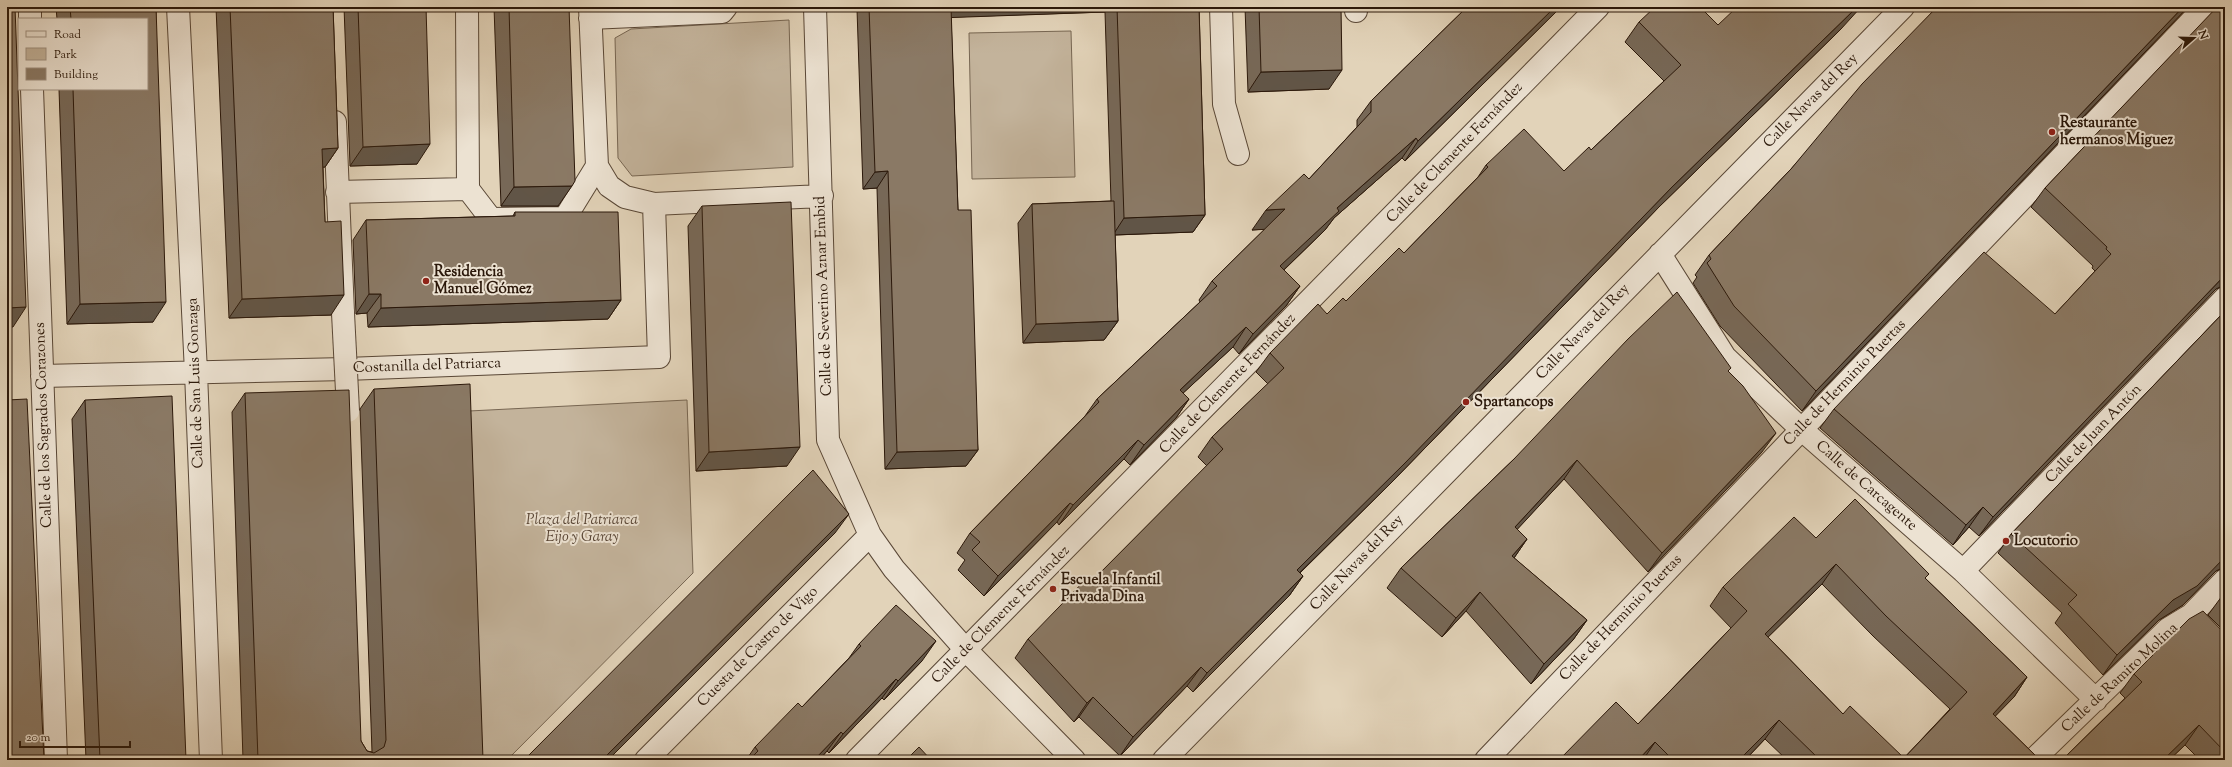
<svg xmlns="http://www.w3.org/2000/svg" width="2232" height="767" viewBox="0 0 2232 767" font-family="'Sorts Mill Goudy',serif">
<rect width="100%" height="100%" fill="#e2d3b9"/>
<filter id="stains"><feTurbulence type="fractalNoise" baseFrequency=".005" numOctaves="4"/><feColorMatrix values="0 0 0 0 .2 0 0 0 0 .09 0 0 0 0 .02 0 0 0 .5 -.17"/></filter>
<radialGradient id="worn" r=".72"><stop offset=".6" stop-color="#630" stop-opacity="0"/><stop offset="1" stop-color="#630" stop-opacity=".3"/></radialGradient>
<path fill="#c3b39b" stroke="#776652" d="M789 20 793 167 632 176 618 158 615 38 631 29Z
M1071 31 1075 177 972 179 969 33Z
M687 400 693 573 507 760H482L469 411Z"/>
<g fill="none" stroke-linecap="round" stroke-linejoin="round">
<defs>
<path id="street" d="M30 7V19
M178 7 196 372 211 760
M590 7 597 166 609 186 625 197 654 204 822 196
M815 7 828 440 870 535 894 569 966 650 1074 760
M1221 7 1224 104 1238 154
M1356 7V11
M590 18 722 12 726 7
M32 89 56 760
M335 122 343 313
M468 189 491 219 565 218 597 166
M337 192 468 189 467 7
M1660 254 1725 357 1801 429 1963 571 2096 700
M42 376 346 369 659 357 654 204
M1963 571 2225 298
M646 760 870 535
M857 760 1598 7
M1164 760 1903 7
M1486 760 2205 7
M2033 760 2168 629 2191 615 2225 580"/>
</defs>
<use href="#street" stroke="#594736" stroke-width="24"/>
<use href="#street" stroke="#ece2d2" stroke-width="22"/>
<defs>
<path id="street-bridge" d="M343 313 348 411"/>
</defs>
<use href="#street-bridge" stroke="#594736" stroke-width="24" stroke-linecap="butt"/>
<use href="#street-bridge" stroke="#ece2d2" stroke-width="22"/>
</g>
<path fill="#776857" stroke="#2b180a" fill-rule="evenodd" d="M56 7H156L153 322 67 324 59 89H147V19H57Z
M216 7H333L338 148 325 167H323L325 222 331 315 229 318Z
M344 7H426L417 164 350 166Z
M494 7H569L558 206H501Z
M859 7H1199L1205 215 1193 232 1115 235 1118 321 1104 340 1023 343 1018 223 1032 204 1111 201 1105 12 951 17 958 210 978 450 966 466 885 469 877 188 863 189 857 9Z
M1245 7H1341L1329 89 1248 92Z
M1467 7H1561L1405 161 1402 158 1334 218 1325 230 1284 270 1300 286 1286 306 1239 354 1233 347 1183 393 1189 399 1176 418 1130 465 1124 459 1059 525 1057 522 984 596 958 570 965 560 957 553 970 533 1085 416 1097 399 1200 302 1199 300 1212 281 1265 229 1252 230 1309 179 1357 127V120L1371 101Z
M1937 7H2188L1802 411 1720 326 1693 283 1697 277 1695 275 1709 255 1791 169Z
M2216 7H2225V286H2222L2216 289 1979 536 1969 527 1953 545 1820 428 1834 409 2055 314 2095 271 2092 268 2093 266 2031 207 2045 188 2216 9Z
M1639 22 1718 25 1841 29 1659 207 1391 483 1300 573 1303 576 1289 596 1193 692 1187 686 1120 756 1079 717 1074 722 1015 658 1028 639 1093 580 1207 466 1198 457 1212 437 1268 384 1256 372 1270 353 1346 301 1404 253 1478 177 1486 165 1564 171 1591 150 1664 81 1625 42Z
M702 206 787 466 696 471 688 226Z
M515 212 621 300 608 319 368 327 367 313 356 314 353 240 366 220 513 216Z
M2225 311V568H2222L2216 571 2183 605 2159 620 2103 675 2055 623 2062 613 1998 553 2011 534Z
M1728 371 1762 452 1648 572 1564 479 1517 529 1527 539 1514 558 1587 620 1573 640 1531 684 1466 611 1442 637 1387 588 1401 568 1514 459Z
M374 389 483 760H243L232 412 245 393 361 741 367 751 372 752 360 409Z
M85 400 186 760H86L72 419Z
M1816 538 1926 579 2027 677 2014 697 1995 716 2040 760H1787L1765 739 1745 760H1559L1638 724 1731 628 1710 606 1723 587ZM1822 584 1873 636 1950 709 1904 758 1843 714 1768 637Z
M2225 592V632L2208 615Z
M2225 634V760H2200L2185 745 2169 760H2062L2125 698 2120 693 2134 674Z
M859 644 922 661 884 700 882 698 829 753 827 751 819 760H746L755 747 802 707 849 658Z"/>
<path fill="#615547" stroke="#2b180a" d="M946 7H1109L1105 12 939 18Z
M1555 7H1561L1405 161 1418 141Z
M1857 7H1861L1841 29 1659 207 1391 483 1283 589 1297 570 1672 187Z
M2183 7H2188L1802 411 1816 391Z
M1342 70 1329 89 1248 92 1261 72Z
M1416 138 1402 158 1334 218 1325 230 1267 286 1280 266 1337 208Z
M430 144 417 164 350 166 363 147Z
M338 148 325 167 309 168 322 149Z
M888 171 877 188 863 189 875 172Z
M572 186 558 206H501L514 187Z
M1285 209 1271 229 1252 230 1266 210Z
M1205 215 1193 232 1113 235 1124 218Z
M2225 275V286H2222L2216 289 1979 536 1993 517Z
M1300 286 1286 306 1239 354 1253 334Z
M369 294H381L367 313 356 314Z
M344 295 331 315 229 318 242 299Z
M621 300 608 319 368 327 381 308Z
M166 302 153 322 67 324 80 304Z
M26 307 13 327H7V308Z
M1118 321 1104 340 1023 343 1036 324Z
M1246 327 1233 347 1166 409 1180 390Z
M1189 399 1176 418 1130 465 1144 445Z
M1776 433 1762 452 1648 572 1662 553Z
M1138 440 1124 459 1059 525 1073 505Z
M800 447 787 466 696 471 709 452Z
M978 450 966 466 885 469 897 452Z
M1577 460 1564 479 1501 547 1515 527Z
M1070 503 1057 522 984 596 998 576Z
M1983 507 1969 527 1953 545 1966 525Z
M849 514 835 533 608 760H602Z
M1527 539 1514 558 1512 556Z
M2225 557V568H2222L2216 571 2183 605 2159 620 2103 675 2117 655 2173 600Z
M1836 564 1822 584 1751 654 1765 634Z
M1303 576 1289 596 1193 692 1207 673Z
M1480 592 1466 611 1442 637 1456 618Z
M1587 620 1573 640 1531 684 1544 664Z
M936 641 922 661 884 700 898 681Z
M1201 667 1187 686 1120 756 1133 737Z
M2027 677 2014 697 1979 733 1993 714Z
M896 679 882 698 829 753 843 734Z
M1093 697 1079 717 1074 722 1087 703Z
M1779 720 1765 739 1745 760H1739Z
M2199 725 2185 745 2169 760H2163Z
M841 732 827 751 819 760H814Z
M1655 742 1643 760H1638Z"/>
<path fill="#8a7965" stroke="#2b180a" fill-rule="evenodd" d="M7 7H15L26 307 7 308Z
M70 7H156L166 302 80 304 73 89H147V19H71Z
M230 7H333L338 148 322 149 325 222 341 221 344 295 242 299Z
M358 7H426L430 144 363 147Z
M509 7H569L575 181 572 186 514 187Z
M869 7H951L958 210H971L978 450 897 452 888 171 875 172Z
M1117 7H1199L1205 215 1124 218Z
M1259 7H1341L1342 70 1261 72Z
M1467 7H1555L1418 141 1416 138 1337 208 1339 211 1280 266 1300 286 1253 334 1246 327 1180 390 1189 399 1144 445 1138 440 1073 505 1070 503 998 576 972 550 980 542 970 533 1099 402 1097 399 1217 286 1212 281 1285 209 1266 210 1304 174 1309 179 1371 112V101Z
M1655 7H1700L1718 25 1737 7H1857L1672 187 1405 463 1297 570 1303 576 1207 673 1201 667 1133 737 1093 697 1087 703 1028 639 1089 576 1093 580 1223 449 1212 437 1284 368 1270 353 1318 304 1327 314 1343 298 1346 301 1399 248 1404 253 1488 167 1486 165 1524 129 1564 171 1589 147 1591 150 1681 65 1639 22Z
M1937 7H2183L1816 391 1734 306 1707 263 1711 259 1709 255 1791 169 1862 84Z
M2217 7H2225V275L1993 517 1983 507 1966 525 1834 409 1984 252 2055 314 2111 254 2106 249 2107 247 2045 188Z
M1114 201 1118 321 1036 324 1032 204Z
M791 202 800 447 709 452 702 206Z
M515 212H618L621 300 381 308V294H369L366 220 515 216Z
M1677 292 1731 368 1728 371 1743 386 1776 433 1662 553 1577 460 1515 527 1527 539 1512 556 1587 620 1544 664 1480 592 1456 618 1401 568 1514 459 1628 339Z
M2225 311V557L2197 586 2173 600 2117 655 2068 604 2077 595 2011 534Z
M470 384 483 760H258L245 393 349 390 361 741 367 751 374 753 384 747 386 740 374 389Z
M172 396 186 760H100L85 400Z
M27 399 44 760H7V400Z
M813 470 849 514 602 760H524Z
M1855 499 1929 574 1925 578 2027 677 1993 714 2040 760H1820L1779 720 1739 760H1673L1655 742 1638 760H1559L1616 702 1638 724 1710 650 1747 611 1723 587 1794 517 1816 538ZM1836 564 1886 616 1967 692 1904 758 1850 706 1843 714 1765 634Z
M2225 592V599L2222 596Z
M896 605 936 641 898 681 896 679 843 734 841 732 814 760H749L758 751 755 747 798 703 802 707 861 646 859 644Z
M2203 611 2225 634V752L2199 725 2163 760H2151L2148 757 2144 760H2062L2142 682 2134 674 2189 619Z
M919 747 931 760H906Z"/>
<g fill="#8f2418" stroke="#ece2d2" stroke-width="1.5">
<circle cx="2052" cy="132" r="4"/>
<circle cx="426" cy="281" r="4"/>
<circle cx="1466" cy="402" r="4"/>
<circle cx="2006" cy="541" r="4"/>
<circle cx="1053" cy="589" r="4"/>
</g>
<g text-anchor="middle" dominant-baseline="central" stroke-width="4" stroke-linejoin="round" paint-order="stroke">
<g font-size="15" fill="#2b180a" stroke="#ece2d2">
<text transform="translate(1811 101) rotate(-45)">Calle Navas del Rey</text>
<text transform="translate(1455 153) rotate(-46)">Calle de Clemente Fernández</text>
<text transform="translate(824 296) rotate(-92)">Calle de Severino Aznar Embid</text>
<text transform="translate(1583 332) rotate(-46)">Calle Navas del Rey</text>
<text transform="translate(427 366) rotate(-2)">Costanilla del Patriarca</text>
<text transform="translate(196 383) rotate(-92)">Calle de San Luis Gonzaga</text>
<text transform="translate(1845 383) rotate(-46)">Calle de Herminio Puertas</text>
<text transform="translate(1228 384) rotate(-46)">Calle de Clemente Fernández</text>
<text transform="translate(44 425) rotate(-92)">Calle de los Sagrados Corazones</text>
<text transform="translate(2094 434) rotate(-46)">Calle de Juan Antón</text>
<text transform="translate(1866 486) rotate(41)">Calle de Carcagente</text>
<text transform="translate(1357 563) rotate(-46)">Calle Navas del Rey</text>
<text transform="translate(1001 615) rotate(-45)">Calle de Clemente Fernández</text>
<text transform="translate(1621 618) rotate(-46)">Calle de Herminio Puertas</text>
<text transform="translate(758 647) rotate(-45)">Cuesta de Castro de Vigo</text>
<text transform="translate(2120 678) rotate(-43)">Calle de Ramiro Molina</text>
</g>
<g font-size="15" font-weight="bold" fill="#2b180a" stroke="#ece2d2" text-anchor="start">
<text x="2060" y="123">Restaurante<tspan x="2060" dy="17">hermanos Miguez</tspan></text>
<text x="434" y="272">Residencia<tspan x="434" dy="17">Manuel Gómez</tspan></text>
<text x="1474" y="402">Spartancops</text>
<text x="2014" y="541">Locutorio</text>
<text x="1061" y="580">Escuela Infantil<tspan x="1061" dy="17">Privada Dina</tspan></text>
</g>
<g font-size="15" font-style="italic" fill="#594636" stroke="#ece2d2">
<text x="582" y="520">Plaza del Patriarca<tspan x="582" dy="17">Eijo y Garay</tspan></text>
</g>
</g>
<rect width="2232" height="767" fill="none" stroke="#e2d3b9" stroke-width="24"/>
<rect x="8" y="8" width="2216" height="751" fill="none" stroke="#2b180a" stroke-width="2"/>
<rect x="12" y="12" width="2208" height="743" fill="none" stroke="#2b180a"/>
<rect x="18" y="18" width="130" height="72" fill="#ece2d2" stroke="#9f9182"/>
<rect x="26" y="31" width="20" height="6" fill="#ece2d2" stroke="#9f9182"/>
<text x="54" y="38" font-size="12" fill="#2b180a">Road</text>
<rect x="26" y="48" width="20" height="12" fill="#c3b39b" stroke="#9f9182"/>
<text x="54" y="58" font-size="12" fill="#2b180a">Park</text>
<rect x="26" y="68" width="20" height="12" fill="#8a7965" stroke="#9f9182"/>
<text x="54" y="78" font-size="12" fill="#2b180a">Building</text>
<g transform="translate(2194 38) rotate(70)" stroke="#ece2d2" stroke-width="3" paint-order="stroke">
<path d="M0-3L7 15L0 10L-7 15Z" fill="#2b180a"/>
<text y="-6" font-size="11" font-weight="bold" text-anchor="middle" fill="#2b180a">N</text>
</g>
<path d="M20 741v6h110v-6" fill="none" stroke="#2b180a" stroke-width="2"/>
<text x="26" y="741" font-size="12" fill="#2b180a" stroke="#ece2d2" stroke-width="3" paint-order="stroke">20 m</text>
<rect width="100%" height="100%" filter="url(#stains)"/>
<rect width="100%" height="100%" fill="url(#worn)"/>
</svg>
